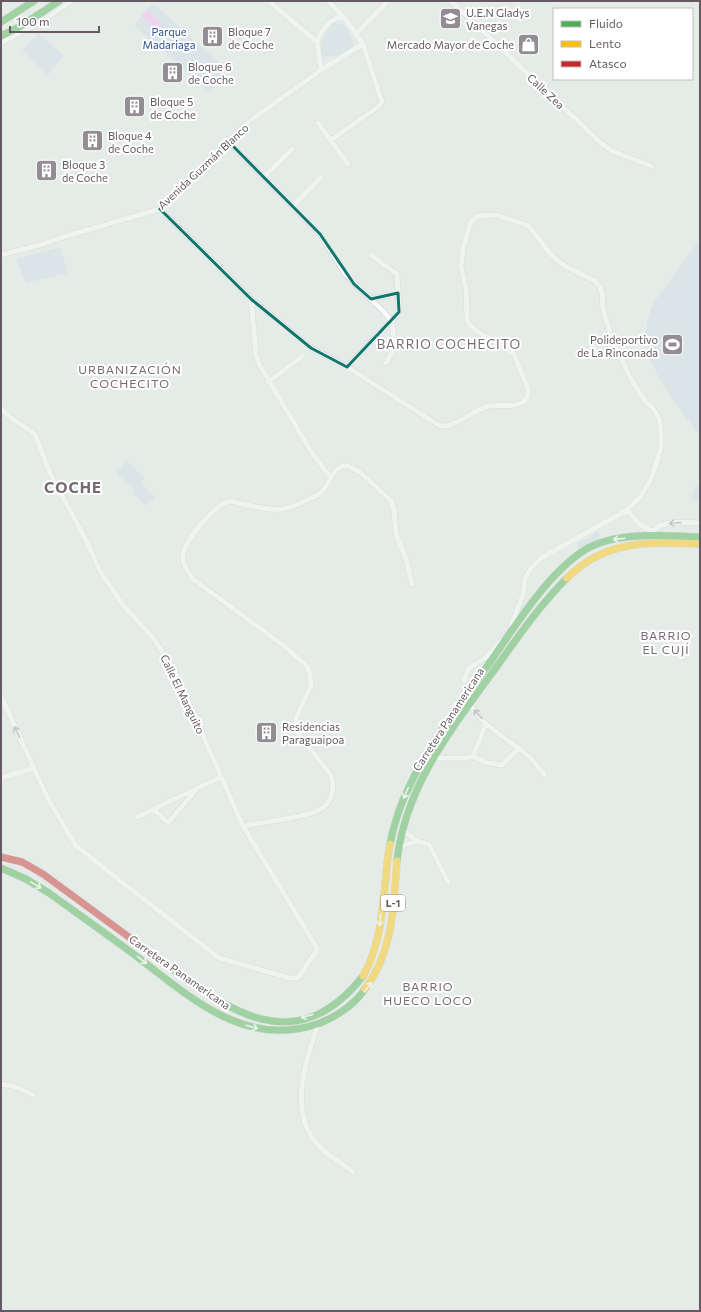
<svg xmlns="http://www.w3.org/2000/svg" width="701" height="1312" viewBox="0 0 701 1312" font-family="Commissioner,sans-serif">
<rect width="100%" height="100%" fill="#e5ece8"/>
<path fill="#cedce9" d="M153 3 228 71 209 92 134 25Z
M340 22 348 30 354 45 342 55 323 57 321 53 323 40 332 24Z
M38 33 64 56 48 75 22 51Z
M700 239V436C672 398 628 352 654 302Z
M60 247 68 273 26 283 16 259Z
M127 461 145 478 141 483 155 497 145 506 132 492 134 490 116 473Z
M695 486 700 487V502L691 499Z
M598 532 601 538 580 549 577 543Z"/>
<path fill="#f7b8f7" d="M147 10 163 25 158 31 141 16Z"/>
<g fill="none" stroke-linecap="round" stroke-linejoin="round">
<defs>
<path id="street" d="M269 1 317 42 321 70
M328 1 343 16 363 44 382 102 378 107 331 140
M451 1 601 143 612 151 651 166
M356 34 388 1
M317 42C323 28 328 20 343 16
M1 43 42 21 72 1
M318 123 348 164
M228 141 320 234 346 275 384 312 392 322 394 340 392 352 386 363
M264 177 292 149
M293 206 321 177
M160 209 251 299 311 348 347 367 440 426C458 427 472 410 489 406 499 404 514 408 523 402 528 399 528 394 528 389L514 354 471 327 467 320 466 288 461 267 463 248 471 221 478 216 496 215 529 226 552 256 565 266 595 281 600 287 602 293 603 310 612 339 632 381 646 402 652 407 659 418 661 428V448L657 461 651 479 641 496 627 510 541 558 531 568 525 579 523 594 511 626
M1 255 40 245 63 237 160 209 225 143 251 120 321 70 363 44
M251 299 256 354 259 364 312 453 331 478
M371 299 398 293
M347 367 398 314 399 309 397 274 371 255
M268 382 303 356
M1 408 7 415 35 434 50 473 86 540 100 571 123 605 154 639 174 670 243 826 315 945 317 950 298 978H290L219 958 76 846 48 799 1 696
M627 510 639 524 651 531
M648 537C657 519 682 522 700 523
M464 681 469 668 485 658 501 641
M469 704 486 724 531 758 544 774
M473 756 487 763 502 765 519 748
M434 758H467L473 756 486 724
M1 778 34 768
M153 809 168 823 195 791
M137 817 221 777
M243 826C262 822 304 818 319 810 332 804 335 788 331 775L298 734 296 718 311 686 310 674 307 666 284 646 193 579C188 571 181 563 183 554 187 538 214 505 230 501 242 504 270 511 282 509 294 507 308 500 319 494 330 486 332 464 348 466L360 472 391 501 394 510 396 534 406 559 412 584
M404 831 417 841
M399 847 417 841 429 844 448 882
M318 1024C306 1061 287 1113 319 1146 328 1156 342 1163 353 1172
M1 1084 16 1087 33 1095"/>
<path id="fast" d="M1 22 34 1
M1 36 21 26 59 1
M390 844C394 824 400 805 409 787 429 744 458 706 486 668 512 631 551 566 592 546 625 531 666 536 700 537
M397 861C405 787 450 731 492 673 516 640 538 607 567 578
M1 868 26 879 49 893C78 914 107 934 136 956 190 997 246 1050 320 1023 337 1016 354 1005 365 989
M137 943C209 994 287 1073 363 976"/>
<path id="slow" d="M567 578C606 539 650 542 700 544
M363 976C386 936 382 888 390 844
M365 989C394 950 393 907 397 861"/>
<path id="jam" d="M1 857 22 862 43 874 137 943"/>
</defs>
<use href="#street" stroke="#c9c9ca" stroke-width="6"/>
<use href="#fast" stroke="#c8c8c9" stroke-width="8"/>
<use href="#slow" stroke="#c8c8c9" stroke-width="8"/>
<use href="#jam" stroke="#c8c8c9" stroke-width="8"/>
<use href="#street" stroke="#fbfcfc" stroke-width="5"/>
<use href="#fast" stroke="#4caf50" stroke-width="7"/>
<use href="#slow" stroke="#ffc107" stroke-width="7"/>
<use href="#jam" stroke="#c62828" stroke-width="7"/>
</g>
<defs><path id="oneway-shaft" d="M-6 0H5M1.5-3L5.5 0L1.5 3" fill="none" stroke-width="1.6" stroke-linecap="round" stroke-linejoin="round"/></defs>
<g stroke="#a19ba0">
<use href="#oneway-shaft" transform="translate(675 523) rotate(175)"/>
<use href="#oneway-shaft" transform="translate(478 714) rotate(-133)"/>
<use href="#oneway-shaft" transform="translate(17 732) rotate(-115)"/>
</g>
<g stroke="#f6fbf6">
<use href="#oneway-shaft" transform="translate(619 539) rotate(173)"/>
<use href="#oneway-shaft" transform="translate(406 793) rotate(113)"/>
<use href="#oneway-shaft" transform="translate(36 885) rotate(31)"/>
<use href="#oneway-shaft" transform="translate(380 920) rotate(96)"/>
<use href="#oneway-shaft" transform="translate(142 960) rotate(37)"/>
<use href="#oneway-shaft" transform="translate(368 987) rotate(-54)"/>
<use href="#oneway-shaft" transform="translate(307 1016) rotate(165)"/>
<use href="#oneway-shaft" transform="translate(252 1027) rotate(16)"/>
</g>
<path d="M0 0H701V1312H0ZM228 141 320 234 354 284 371 299 398 293 399 312 347 367 311 348 251 299 160 209Z" fill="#e5ece8" fill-opacity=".55" fill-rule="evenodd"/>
<path fill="none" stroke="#0f766e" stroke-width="3" stroke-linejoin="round" d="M228 141 320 234 354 284 371 299 398 293 399 312 347 367 311 348 251 299 160 209Z"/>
<defs>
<symbol id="school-square" viewBox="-11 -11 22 22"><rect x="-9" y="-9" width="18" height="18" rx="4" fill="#928d92" stroke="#fff"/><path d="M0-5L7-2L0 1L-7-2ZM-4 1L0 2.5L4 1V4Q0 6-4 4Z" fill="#fff"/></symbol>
<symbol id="building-square" viewBox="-11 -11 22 22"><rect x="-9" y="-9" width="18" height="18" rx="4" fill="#928d92" stroke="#fff"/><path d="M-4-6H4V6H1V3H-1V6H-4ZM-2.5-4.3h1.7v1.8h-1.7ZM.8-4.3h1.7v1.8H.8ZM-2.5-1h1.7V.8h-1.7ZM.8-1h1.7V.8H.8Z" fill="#fff"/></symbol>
<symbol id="shop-square" viewBox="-11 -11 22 22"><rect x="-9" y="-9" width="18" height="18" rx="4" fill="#928d92" stroke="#fff"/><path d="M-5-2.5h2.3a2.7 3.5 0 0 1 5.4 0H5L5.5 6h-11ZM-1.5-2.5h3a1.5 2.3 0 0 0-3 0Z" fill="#fff"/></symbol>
<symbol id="stadium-square" viewBox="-11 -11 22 22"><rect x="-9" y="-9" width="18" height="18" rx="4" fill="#928d92" stroke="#fff"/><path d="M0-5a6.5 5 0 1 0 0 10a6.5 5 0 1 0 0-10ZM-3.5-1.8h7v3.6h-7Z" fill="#fff"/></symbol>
</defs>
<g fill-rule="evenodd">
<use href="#school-square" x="438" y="6" width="25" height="25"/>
<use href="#building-square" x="200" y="24" width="25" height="25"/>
<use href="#shop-square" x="516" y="32" width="25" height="25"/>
<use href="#building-square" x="160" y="60" width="25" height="25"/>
<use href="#building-square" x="122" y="94" width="25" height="25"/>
<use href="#building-square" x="80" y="128" width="25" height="25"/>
<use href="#building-square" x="34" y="158" width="25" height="25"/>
<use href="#stadium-square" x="660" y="332" width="25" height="25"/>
<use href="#building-square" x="254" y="720" width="25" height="25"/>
</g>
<g text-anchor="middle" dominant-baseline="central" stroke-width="4" stroke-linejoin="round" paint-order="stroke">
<rect fill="#fff" stroke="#938c92" stroke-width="1" x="381" y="895" width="24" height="16" rx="3"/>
<g font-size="10" font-weight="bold" fill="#655a63">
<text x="393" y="903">L-1</text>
</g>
<g font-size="11" fill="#655a63" stroke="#fff" text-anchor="start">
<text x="466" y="12">U.E.N Gladys<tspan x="466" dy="13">Vanegas</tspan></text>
<text x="228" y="31">Bloque 7<tspan x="228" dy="13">de Coche</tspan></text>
<text x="514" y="44" text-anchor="end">Mercado Mayor de Coche</text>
<text x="188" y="66">Bloque 6<tspan x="188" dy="13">de Coche</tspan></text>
<text x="150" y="101">Bloque 5<tspan x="150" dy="13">de Coche</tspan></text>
<text x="108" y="135">Bloque 4<tspan x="108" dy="13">de Coche</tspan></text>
<text x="62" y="164">Bloque 3<tspan x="62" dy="13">de Coche</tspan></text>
<text x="658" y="339" text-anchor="end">Polideportivo<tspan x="658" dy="13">de La Rinconada</tspan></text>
<text x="282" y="726">Residencias<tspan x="282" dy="13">Paraguaipoa</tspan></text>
</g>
<g font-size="11" fill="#2e5190" stroke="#fff">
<text x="169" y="31">Parque<tspan x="169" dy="13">Madariaga</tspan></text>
</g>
<g font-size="11" fill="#655a63" stroke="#fff">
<text transform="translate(546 91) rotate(43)">Calle Zea</text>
<text transform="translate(203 166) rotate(-43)">Avenida Guzmán Blanco</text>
<text transform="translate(183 694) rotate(64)">Calle El Manguito</text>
<text transform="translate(448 719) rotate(-57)">Carretera Panamericana</text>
<text transform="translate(180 972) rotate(35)">Carretera Panamericana</text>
</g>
<g font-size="12" letter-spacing="1" fill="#776b76" stroke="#fff">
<text x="130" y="369">URBANIZACIÓN<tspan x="130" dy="14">COCHECITO</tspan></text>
<text x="666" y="635">BARRIO<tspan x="666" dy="14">EL CUJÍ</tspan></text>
<text x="428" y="986">BARRIO<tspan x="428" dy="14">HUECO LOCO</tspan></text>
</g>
<g font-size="13" letter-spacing="1" fill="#776b76" stroke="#fff">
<text x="449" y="344">BARRIO COCHECITO</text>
</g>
<g font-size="15" font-weight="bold" letter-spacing="1" fill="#776b76" stroke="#fff">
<text x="73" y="487">COCHE</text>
</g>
</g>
<rect width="701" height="1312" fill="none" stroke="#655a63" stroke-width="4"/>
<rect x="553" y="8" width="140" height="72" fill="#ffffff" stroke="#c1bdc1"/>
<rect x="561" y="21" width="20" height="6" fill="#4caf50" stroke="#c1bdc1"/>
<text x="589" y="28" font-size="12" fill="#655a63">Fluido</text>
<rect x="561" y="41" width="20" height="6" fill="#ffc107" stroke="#c1bdc1"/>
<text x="589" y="48" font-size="12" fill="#655a63">Lento</text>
<rect x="561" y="61" width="20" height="6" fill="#c62828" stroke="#c1bdc1"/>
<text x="589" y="68" font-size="12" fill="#655a63">Atasco</text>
<path d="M10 26v6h89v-6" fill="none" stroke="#655a63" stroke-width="2"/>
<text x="16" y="26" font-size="12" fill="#655a63" stroke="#ffffff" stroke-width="3" paint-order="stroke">100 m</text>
</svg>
